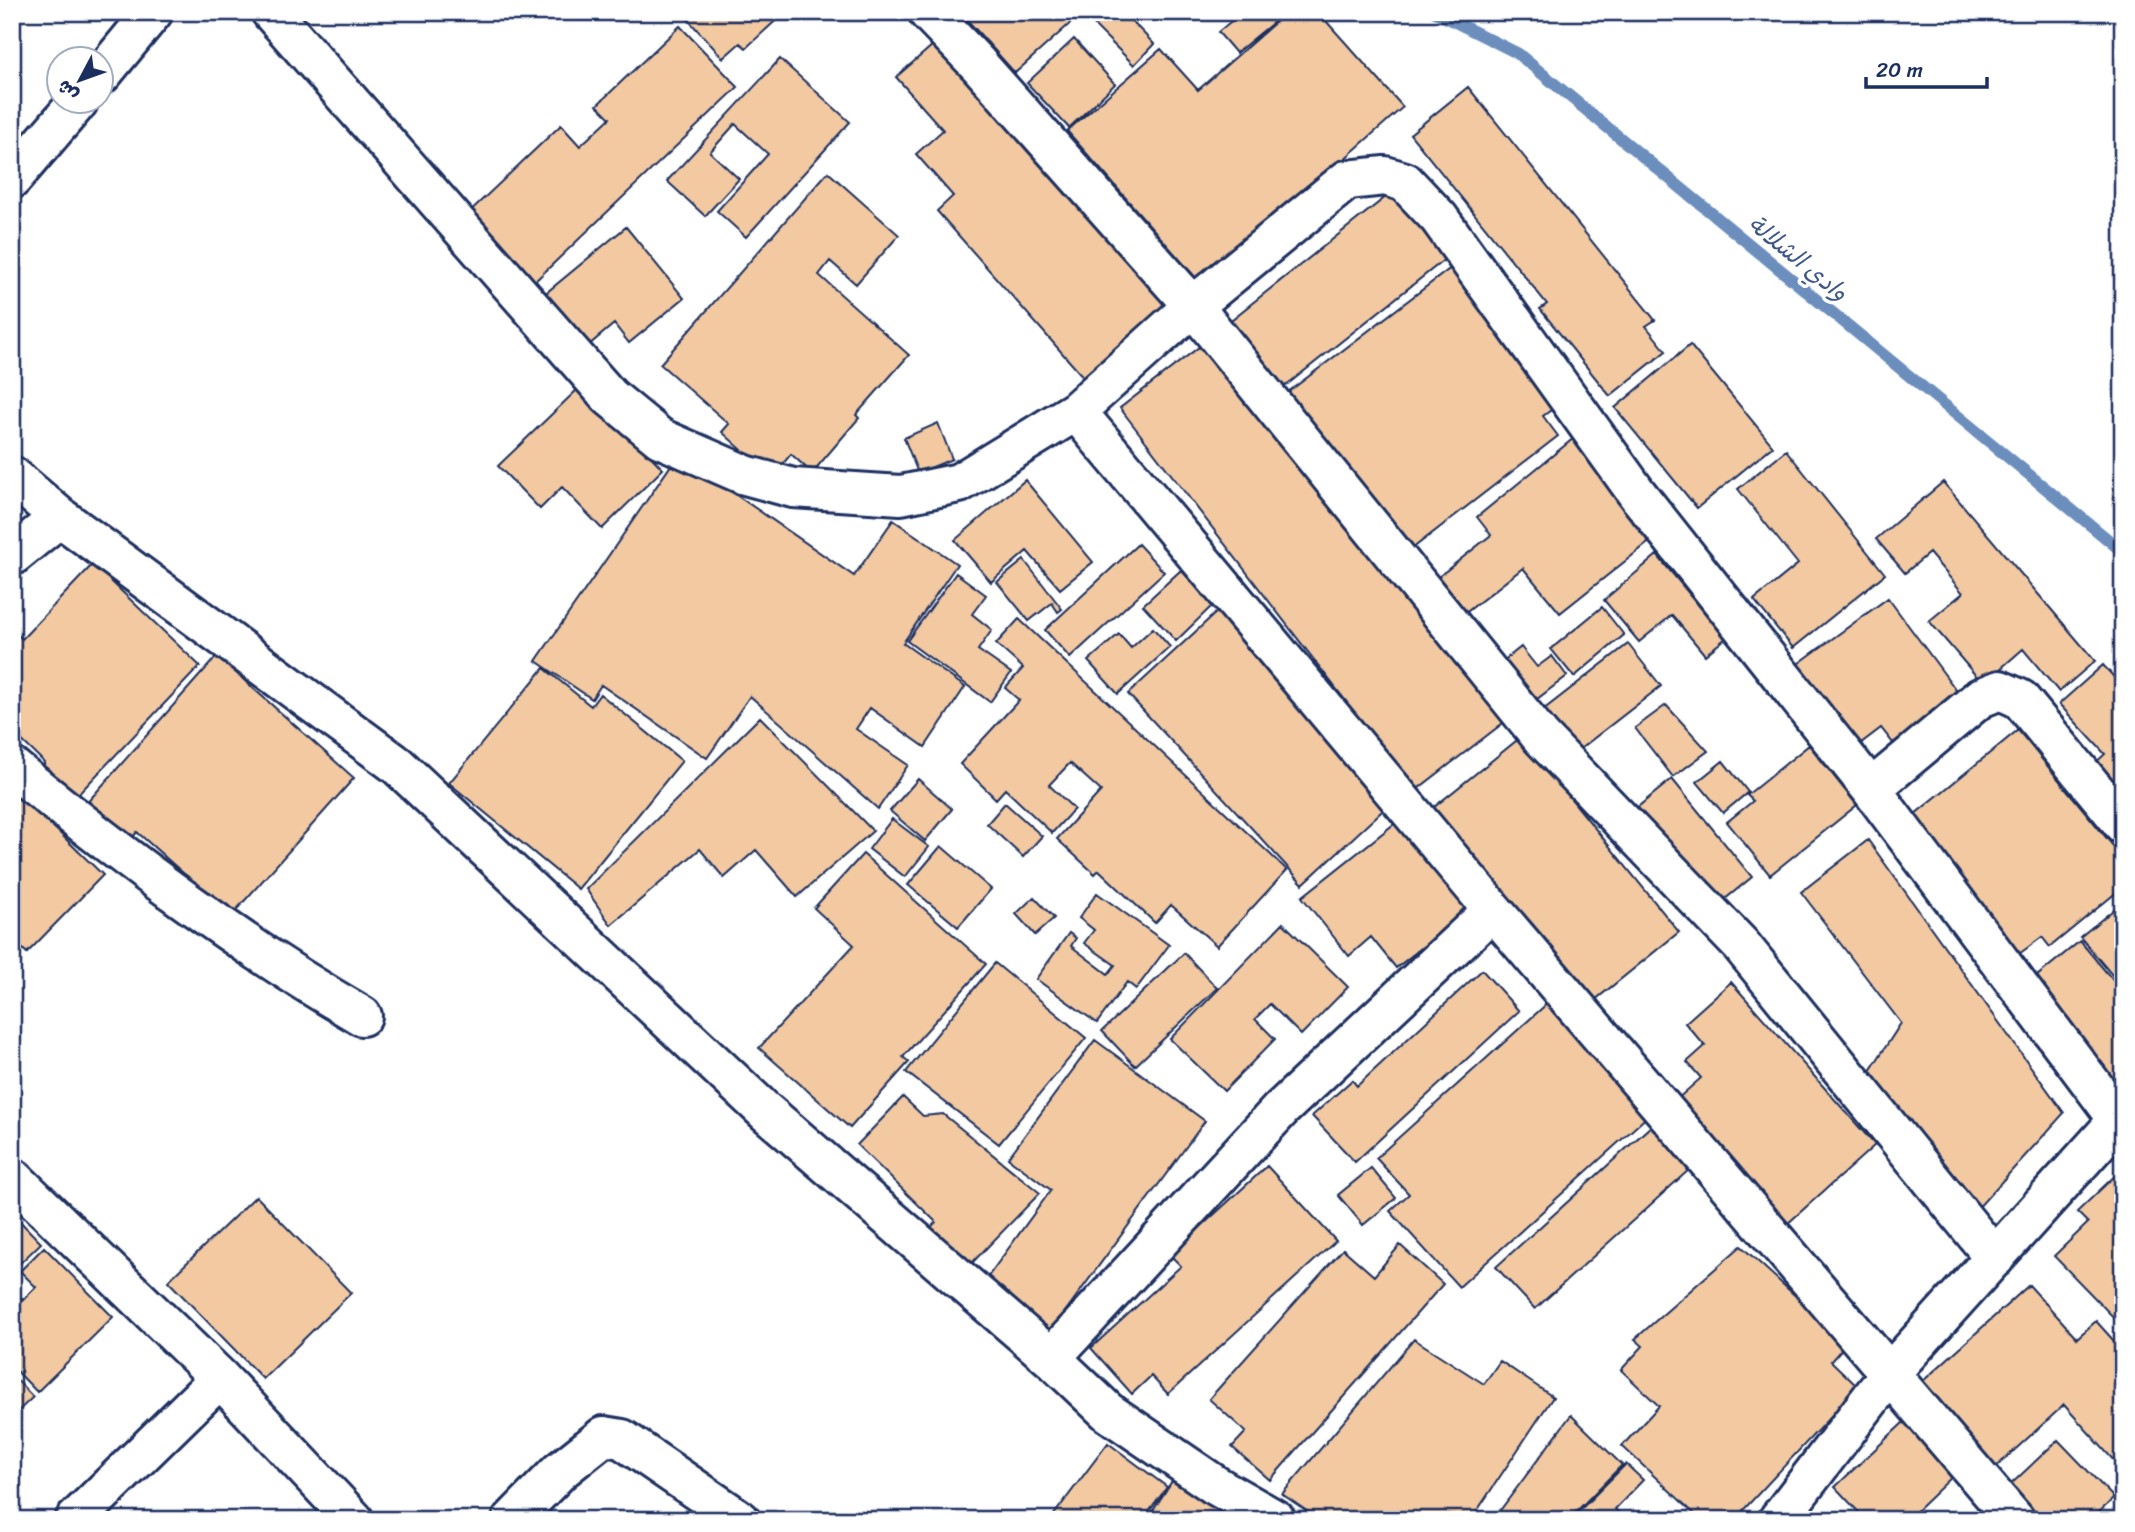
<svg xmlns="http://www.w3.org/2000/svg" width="2135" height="1532" viewBox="0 0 2135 1532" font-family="Sriracha,'Playpen Sans Arabic',sans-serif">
<rect width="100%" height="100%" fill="#fff"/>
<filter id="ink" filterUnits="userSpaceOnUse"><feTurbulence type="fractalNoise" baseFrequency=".0143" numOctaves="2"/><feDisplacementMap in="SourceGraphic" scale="14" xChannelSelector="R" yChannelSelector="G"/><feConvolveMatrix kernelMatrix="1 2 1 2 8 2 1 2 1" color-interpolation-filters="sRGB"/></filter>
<g filter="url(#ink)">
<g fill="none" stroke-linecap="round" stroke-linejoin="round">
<path stroke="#6c8ebd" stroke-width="12" d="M1435 12 1517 53 2123 552"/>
</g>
<path fill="#f2c9a1" stroke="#1b2f5e" stroke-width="2" d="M681 12H785L746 48 740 43 723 58Z
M960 12H1066L1073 21 1015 73Z
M1107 12H1123L1154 44 1134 65 1094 25Z
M1242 12H1286L1236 53 1218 32Z
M1287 12H1318L1403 107 1202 285 1067 131 1161 49 1198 90Z
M680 26 738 87 531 285 465 216 561 125 580 146 610 118 597 105Z
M940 39 1172 302 1085 379 937 211 953 196 916 154 943 130 896 77Z
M1074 39 1115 84 1069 128 1027 83Z
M780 59 850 122 746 237 717 211 768 154 735 124 710 152 739 179 705 216 667 181Z
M1468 87 1655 320 1646 326 1666 351 1610 396 1540 309 1547 304 1410 134Z
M828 172 899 235 856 284 830 261 819 275 909 355 856 415 859 418 812 473 791 454 772 477 722 432 729 424 660 364Z
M1392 192 1445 259 1279 391 1226 324Z
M626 227 684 298 629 343 614 324 589 345 546 293Z
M1456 264 1562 402 1543 416 1558 436 1404 555 1283 396Z
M1212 337 1507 720 1415 791 1120 408Z
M1690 345 1773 446 1697 508 1615 408Z
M582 385 663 469 602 529 562 487 540 509 498 466Z
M938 423 952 459 918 473 904 438Z
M1574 438 1653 539 1560 613 1523 568 1459 618 1432 582 1491 535 1477 517Z
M1786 450 1885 574 1793 648 1754 600 1798 564 1738 489Z
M678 455 854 576 893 520 957 564 903 643 965 687 925 747 870 708 856 729 908 765 878 809 750 696 707 758 601 685 592 699 536 661Z
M1025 480 1093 562 1060 589 1027 551 991 582 955 540Z
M1943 482 2095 661 2059 692 2023 649 1983 684 1929 621 1963 593 1929 553 1905 573 1876 539Z
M1138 544 1164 572 1070 658 1045 630Z
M1657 555 1726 638 1705 655 1672 615 1639 642 1604 600Z
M1024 560 1062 609 1058 612 1052 603 1029 621 997 582Z
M93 564 200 666 71 802 38 771 45 763 12 731V629L22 639Z
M1181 570 1213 605 1176 641 1143 605Z
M956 573 986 595 972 614 992 630 978 650 1011 673 990 702 907 641Z
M1888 598 1959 694 1893 743 1881 728 1844 756 1795 666Z
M1602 607 1624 635 1574 677 1551 649Z
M1219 610 1393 801 1303 884 1128 694Z
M1019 619 1287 870 1217 946 1171 905 1155 923 1099 870 1095 874 1057 839 1101 791 1070 763 1049 785 1074 809 1052 833 1005 789 996 799 960 764 1019 700 1005 688 1023 668 996 644Z
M1153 628 1170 647 1118 694 1088 661 1119 634 1131 648Z
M1628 644 1661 686 1571 756 1538 714Z
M1521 647 1537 667 1552 656 1567 676 1528 706 1497 666Z
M217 656 354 778 231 916 137 832 128 843 85 805Z
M2103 665 2123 687V800L2092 766 2105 754 2059 704Z
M544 668 591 706 600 694 682 761 578 889 449 783Z
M1666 705 1708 751 1673 777 1635 728Z
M760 717 873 831 797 897 756 850 724 878 700 849 611 925 586 889Z
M2018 730 2123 858V887L2050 947 2042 937 2019 954 1909 819Z
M1521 737 1679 932 1595 1000 1575 977 1572 980 1433 808Z
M1809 745 1857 805 1770 875 1727 822 1753 801 1747 795Z
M1723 761 1748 792 1723 813 1697 782Z
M918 779 952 809 925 841 890 811Z
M1672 779 1752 877 1708 913 1628 815Z
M12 787 103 875 27 953 12 939Z
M1005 803 1042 836 1023 857 987 824Z
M892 819 929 847 905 877 869 849Z
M1399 820 1470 909 1396 968 1371 937 1349 956 1302 897Z
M1868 840 2064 1113 1977 1209 1870 1071 1901 1023 1801 892Z
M941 846 991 889 958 927 908 885Z
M863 854 986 964 903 1057 909 1062 850 1128 759 1048 854 945 814 908Z
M1097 893 1169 945 1136 989 1127 982 1097 1023 1036 979 1069 933 1076 938 1071 946 1108 974 1115 965 1084 943 1094 930 1079 918Z
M1034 897 1054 918 1035 935 1016 914Z
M2123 902V988L2080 937Z
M1283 923 1348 987 1301 1035 1270 1004 1255 1019 1275 1039 1224 1091 1170 1039Z
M2080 941 2123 992V1079L2116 1085 2031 981Z
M1184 953 1217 988 1135 1066 1102 1031Z
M995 963 1086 1038 999 1144 906 1072Z
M1482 970 1519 1011 1355 1162 1312 1116 1352 1080 1357 1086Z
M1731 982 1875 1145 1786 1225 1676 1100 1701 1078 1687 1062 1705 1046 1685 1023Z
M1550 1001 1651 1113 1459 1287 1390 1211 1409 1194 1376 1158Z
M1095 1040 1205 1121 1051 1331 984 1282 1051 1190 1008 1158Z
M903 1097 923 1116 943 1114 1040 1193 967 1268 928 1230 936 1222 857 1145Z
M1651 1126 1690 1169 1535 1309 1496 1267Z
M1267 1166 1336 1241 1168 1394 1151 1376 1132 1394 1091 1348 1181 1266 1170 1255Z
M1371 1168 1396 1198 1363 1225 1338 1195Z
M2123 1168V1327L2054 1256 2088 1223 2077 1212Z
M256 1196 351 1293 263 1379 168 1281Z
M12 1213 41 1243 12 1271Z
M1400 1245 1443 1284 1270 1480 1232 1447 1246 1432 1209 1399 1343 1249 1374 1276Z
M1741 1246 1847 1343 1831 1361 1858 1387 1734 1520H1701L1622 1446 1659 1406 1621 1370 1643 1346 1635 1339Z
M44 1247 113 1317 37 1392 12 1366V1289L23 1300 36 1287 20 1271Z
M2029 1285 2077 1338 2096 1321 2123 1351V1471L2064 1405 1973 1488 1912 1391Z
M1414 1339 1484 1384 1500 1361 1553 1397 1471 1520H1320L1282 1494Z
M12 1375 33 1397 12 1417Z
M1571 1415 1622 1465 1568 1520H1493Z
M1905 1421 1955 1474 1907 1520H1866L1835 1487Z
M2058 1440 2114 1498 2091 1520H2039L2008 1487Z
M1108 1443 1167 1487 1143 1520H1050Z
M1626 1464 1643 1480 1615 1509 1626 1520H1570Z
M1172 1481 1232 1520H1147Z"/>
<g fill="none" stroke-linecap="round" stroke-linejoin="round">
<defs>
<path id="street" d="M271 12 610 397 660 438 745 475 793 488 901 495 959 483 1076 411 1193 306 1347 180 1385 176 1405 182 1439 218 1638 495 1871 789 2118 1119
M928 12 978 64 1193 306 1541 737 1741 945 1995 1258
M102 74 153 12
M12 179 78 102
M1076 411 1493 910 2015 1520
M12 476 60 517 397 765 765 1111 1051 1358 1108 1412 1215 1485 1276 1520
M12 556 60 517
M12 767C124 858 238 944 362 1016
M1871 789 1980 698 2000 690 2020 699 2123 824
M12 1177 220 1378 354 1520
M1051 1358 1281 1109 1493 910
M75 1520 220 1378
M512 1520 560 1471 604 1436 622 1439 740 1520
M1778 1520 1891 1372 2123 1115"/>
</defs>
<use href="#street" stroke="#1b2f5e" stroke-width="44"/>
<use href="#street" stroke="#fff" stroke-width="38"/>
</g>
</g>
<g text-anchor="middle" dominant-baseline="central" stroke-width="7" stroke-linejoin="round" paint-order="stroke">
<g font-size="24" font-style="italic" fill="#3d5786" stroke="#fff">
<text transform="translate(1798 258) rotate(39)">وادي الشلالة</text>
</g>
</g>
<rect width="2135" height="1532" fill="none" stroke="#fff" stroke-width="42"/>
<rect x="21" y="21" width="2093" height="1490" fill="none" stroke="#1b2f5e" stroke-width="2.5" filter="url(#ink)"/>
<g transform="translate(80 80) rotate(229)"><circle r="33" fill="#ffffff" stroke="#a4acbf" stroke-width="2"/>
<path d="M0-5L12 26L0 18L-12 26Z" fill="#1b2f5e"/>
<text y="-10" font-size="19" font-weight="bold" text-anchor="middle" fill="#1b2f5e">ش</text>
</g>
<path d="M1866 77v10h121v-10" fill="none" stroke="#1b2f5e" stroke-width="3.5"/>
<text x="1876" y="77" font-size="21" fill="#1b2f5e" stroke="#ffffff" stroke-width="5" paint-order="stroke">20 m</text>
</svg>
